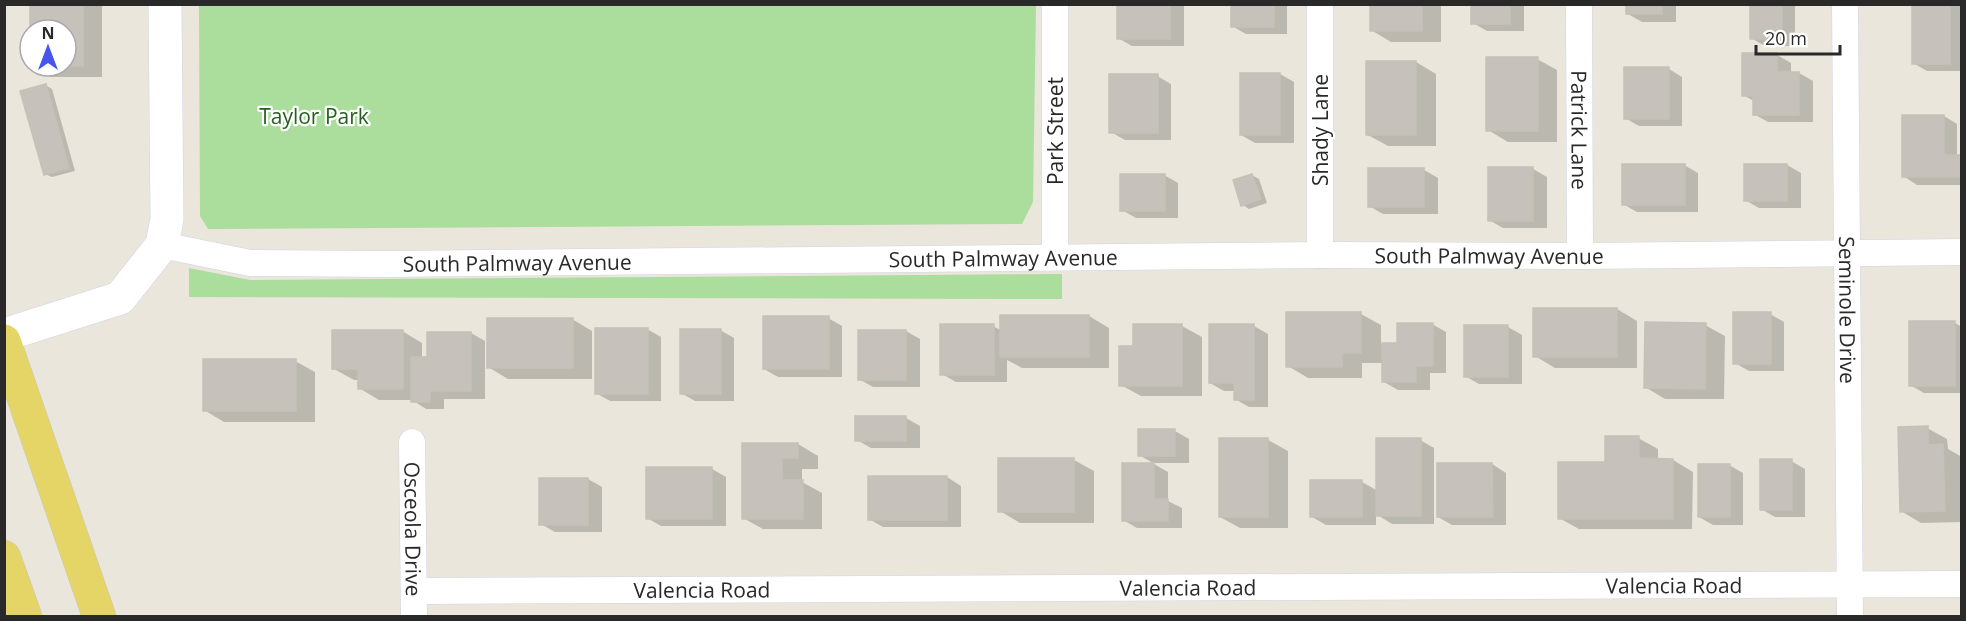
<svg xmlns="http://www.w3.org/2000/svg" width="1966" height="621" viewBox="0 0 1966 621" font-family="'Open Sans',sans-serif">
<rect width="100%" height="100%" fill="#eae6dc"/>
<path fill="#abdd9c" d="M199 5H1036L1033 202 1022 224 208 229 200 216Z
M189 268 250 280 1062 274V299L189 297Z"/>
<path fill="#0003" d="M31 4H102V77H51L32 66H66V30H31Z
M1118 4H1184V46H1132L1118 38Z
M1232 4H1287V34H1246L1232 26Z
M1371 4H1441V42H1391L1371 30Z
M1473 4H1524V31H1487L1473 23Z
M1628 4H1676V22H1642L1628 14Z
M1751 4H1795V46H1765L1751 38Z
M1913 4H1962V71H1927L1913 63Z
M1777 55 1791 63V73H1799L1813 81V122H1768L1754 114V101L1743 95Z
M1537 59 1557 70V142H1508L1488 130Z
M1416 62 1436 74V146H1388L1368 135Z
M1669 69 1682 77V126H1639L1625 118Z
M1280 74 1294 82V143H1255L1241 135Z
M1157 76 1171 84V140H1125L1111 132Z
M45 85 52 89 75 171 52 177 45 174Z
M1944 116 1957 124V156H1962V185H1917L1903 176Z
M1684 165 1698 173V212H1637L1623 204Z
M1787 165 1801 173V208H1759L1745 200Z
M1533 169 1547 177V228H1503L1489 220Z
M1424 170 1438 178V214H1383L1369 206Z
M1164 175 1178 183V218H1136L1122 210Z
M1252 175 1259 179 1267 203 1249 209 1243 205Z
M1617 309 1637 321V368H1555L1535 356Z
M1361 314 1381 325V344H1399L1432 324 1446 332V373H1430V390H1398L1384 382V363H1362V378H1308L1288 366Z
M1770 314 1784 322V371H1749L1735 363Z
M1089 316 1109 328V368H1022L1007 360V382H956L942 374 993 326 1002 331Z
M828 318 842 326V377H778L764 369Z
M572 319 592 331V379H508L488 367Z
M1955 323 1962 327V393H1924L1910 385Z
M1705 325 1725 336 1724 399H1665L1645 387Z
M1182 326 1202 337V396H1141L1121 385 1134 348Z
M1254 326 1268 334V407H1249L1235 399V391H1224L1210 383Z
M1508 327 1522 335V384H1479L1465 376Z
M647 329 661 337V401H610L596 393Z
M720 330 734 338V401H695L681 393Z
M402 331 422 343V359H429L471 333 485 341V399H444V409H426L412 400H379L359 388V380H354L334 369Z
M906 331 920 339V387H873L859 379Z
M295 361 315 372V422H224L204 410Z
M906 418 920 426V448H871L857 440Z
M1927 428 1947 439 1948 449 1962 457V522L1921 523 1901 511Z
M1139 431H1175L1189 439V463H1153L1139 455Z
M1638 438 1658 449V460H1673L1693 472 1692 529H1579L1559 518 1607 464Z
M1220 440H1268L1288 451V528H1240L1220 517Z
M1420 440 1434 448V524H1392L1376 514V525H1326L1312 517 1362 482 1378 491Z
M743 444H798L818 456V469H802V482L822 493V529H763L743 518Z
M1074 460 1094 471V523H1020L1000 511Z
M1791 461 1805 469V517H1775L1761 509Z
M1123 464H1154L1168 472V501L1182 508V528H1137L1123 520Z
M1492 464 1506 473V525H1452L1438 517Z
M1729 465 1743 473V525H1713L1699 517Z
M712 469 726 477V526H661L647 518Z
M947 477 961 486V527H883L869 519Z
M588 479 602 487V532H555L541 524Z"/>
<path fill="#c6c2bb" stroke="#c5c1b6" stroke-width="1.5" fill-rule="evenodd" d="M30 4H83V66H30ZM30 30H66V66H30Z
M1117 4H1170V39H1117Z
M1231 4H1274V27H1231Z
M1370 4H1422V31H1370Z
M1471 4H1510V24H1471Z
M1626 4H1662V14H1626Z
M1750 4H1782V39H1750Z
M1912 4H1950V64H1912Z
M1742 53H1777V72H1799V115H1753V96H1742Z
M1486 57H1538V131H1486Z
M1366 61H1416V135H1366Z
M1624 67H1669V119H1624Z
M1240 73H1280V135H1240Z
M1109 74H1158V133H1109Z
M46 84 69 168 44 175 20 91Z
M1902 115H1944V155H1962V177H1902Z
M1622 164H1685V205H1622Z
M1744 164H1787V201H1744Z
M1488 167H1533V221H1488Z
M1368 168H1424V207H1368Z
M1120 174H1165V211H1120Z
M1252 174 1261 199 1241 206 1233 180Z
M1533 308H1617V357H1533Z
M1286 312H1361V353H1342V367H1286Z
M1733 312H1771V364H1733Z
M1000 315H1089V357H1000Z
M763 316H829V369H763Z
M487 318H573V368H487Z
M1909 321H1955V386H1909Z
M1645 322 1706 323 1705 389 1644 388Z
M1397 323H1433V366H1416V382H1382V343H1397Z
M940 324H994V375H940Z
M1133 324H1182V386H1119V346H1133Z
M1209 324H1254V400H1234V383H1209Z
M1464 325H1508V377H1464Z
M595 328H648V394H595Z
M680 329H721V394H680Z
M332 330H403V389H358V369H332Z
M858 330H906V380H858Z
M427 332H471V391H430V402H411V357H427Z
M203 359H296V411H203Z
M855 416H906V441H855Z
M1928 426V445L1943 444 1945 511 1900 512 1898 427Z
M1138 429H1175V456H1138Z
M1605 436H1639V458L1673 459V519H1558V462H1605Z
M1219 438H1268V517H1219Z
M1376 438H1421V516H1376Z
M742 443H798V458H782V480H803V519H742Z
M998 458H1074V512H998Z
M1760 459H1792V510H1760Z
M1122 463H1154V499H1168V521H1122Z
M1437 463H1492L1493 517H1437Z
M1698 464H1730V517H1698Z
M646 467H712V519H646Z
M868 476H947V520H868Z
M539 478H588V525H539Z
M1310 480H1362V517H1310Z"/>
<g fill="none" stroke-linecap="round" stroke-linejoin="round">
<defs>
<g id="street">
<path d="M1055 4V257"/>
<path d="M1320 4V255"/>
<path id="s1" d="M1579 4 1580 256"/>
<path id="s2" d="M1845 4 1850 616"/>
<path id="s3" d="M162 245 250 263 386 264 1320 255 1580 256 1962 252"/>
<path id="s4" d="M412 442 414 616"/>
<path id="s5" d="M414 591 1962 584"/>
</g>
<path id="secondary" d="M4 335 120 298 162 245 167 219 165 4"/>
<path id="primary" d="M4 341 99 616
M4 557 25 616"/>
</defs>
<use href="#street" stroke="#d1d3e1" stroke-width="27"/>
<use href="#secondary" stroke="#d1d3e1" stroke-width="34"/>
<use href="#primary" stroke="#c7c7c7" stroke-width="34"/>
<use href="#street" stroke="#fff" stroke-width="26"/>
<use href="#secondary" stroke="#fff" stroke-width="33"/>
<use href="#primary" stroke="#e5d566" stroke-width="33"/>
</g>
<g text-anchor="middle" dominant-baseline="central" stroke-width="4.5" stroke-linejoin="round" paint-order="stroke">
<g font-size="21" fill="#26601f" stroke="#fff">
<text x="314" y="116">Taylor Park</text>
</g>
<g font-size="21" fill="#292929" stroke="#fff">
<text transform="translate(1320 130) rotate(-90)">Shady Lane</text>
<text stroke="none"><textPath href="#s1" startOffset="126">Patrick Lane</textPath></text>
<text transform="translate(1055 131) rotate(-90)">Park Street</text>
<text stroke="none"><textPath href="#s3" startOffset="1329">South Palmway Avenue</textPath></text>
<text stroke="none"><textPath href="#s3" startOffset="843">South Palmway Avenue</textPath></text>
<text stroke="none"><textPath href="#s3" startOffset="357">South Palmway Avenue</textPath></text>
<text stroke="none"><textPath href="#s2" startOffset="306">Seminole Drive</textPath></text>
<text stroke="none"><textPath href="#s4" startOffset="87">Osceola Drive</textPath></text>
<text stroke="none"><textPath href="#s5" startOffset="1260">Valencia Road</textPath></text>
<text stroke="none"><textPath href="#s5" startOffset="774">Valencia Road</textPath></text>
<text stroke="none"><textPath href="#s5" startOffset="288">Valencia Road</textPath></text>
</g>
</g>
<rect width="1966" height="621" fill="none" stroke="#292929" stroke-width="12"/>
<g transform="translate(48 48)"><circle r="28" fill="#ffffff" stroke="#a9a9a9" stroke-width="1.5"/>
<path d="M0-4.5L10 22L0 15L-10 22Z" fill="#4855ec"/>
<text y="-9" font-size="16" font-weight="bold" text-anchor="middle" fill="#292929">N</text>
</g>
<path d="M1756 45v9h84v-9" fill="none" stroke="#292929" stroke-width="3"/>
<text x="1765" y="45" font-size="18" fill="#292929" stroke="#ffffff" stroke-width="4.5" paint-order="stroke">20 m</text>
</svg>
